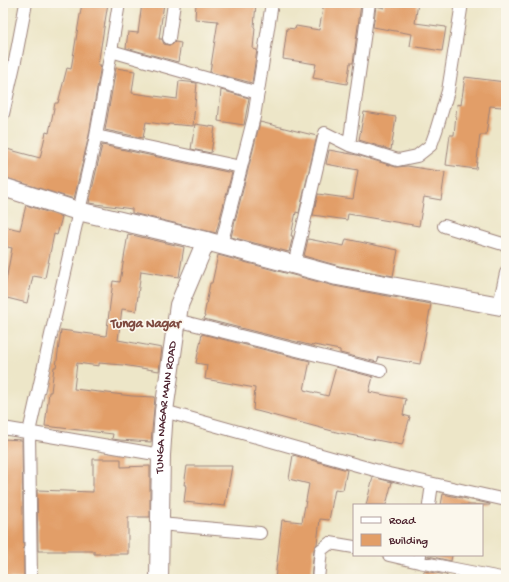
<svg xmlns="http://www.w3.org/2000/svg" width="509" height="582" viewBox="0 0 509 582" font-family="'Gochi Hand',sans-serif">
<rect width="100%" height="100%" fill="#fbf7ec"/>
<filter id="ink" filterUnits="userSpaceOnUse"><feTurbulence type="fractalNoise" baseFrequency=".025" numOctaves="2"/><feDisplacementMap in="SourceGraphic" scale="8" xChannelSelector="R" yChannelSelector="G"/><feConvolveMatrix kernelMatrix="1 2 1 2 8 2 1 2 1" color-interpolation-filters="sRGB"/></filter>
<filter id="wash" filterUnits="userSpaceOnUse"><feTurbulence type="fractalNoise" baseFrequency=".012" numOctaves="4" result="noise"/><feDisplacementMap in="SourceGraphic" scale="16" xChannelSelector="R" yChannelSelector="G"/><feGaussianBlur stdDeviation="0.9" result="paint"/><feColorMatrix in="noise" values="0 0 0 0 0 0 0 0 0 0 0 0 0 0 0 0 0 1.4 0 .05"/><feComposite in="paint" operator="in"/></filter>
<g filter="url(#wash)">
<rect width="100%" height="100%" fill="#ede6c8"/>
<g id="blocks">
<path fill="#e29e67" d="M82 3H108L98 65H101L89 135 74 199 3 177V148L40 158 46 132 49 133 55 103H58L67 68 71 69Z
M142 3H164L159 39H162L164 44 168 45H172L175 42 181 43 178 62 126 48 128 32 138 33Z
M196 3H256L254 27 255 28 253 49 257 50 252 83 210 72 218 21 195 19Z
M324 3 361 4 353 63H350L347 84 313 78 316 64 283 59 287 28 295 29 296 26 319 30Z
M384 3H418L415 23 446 27 442 51 410 46 412 34 373 27 376 6 384 8Z
M116 68 135 71 132 93 177 99 179 81 197 83 193 126 169 124 168 125 146 122 143 138 105 130Z
M465 77 505 82 502 107 490 106 486 135H480L476 169 446 165 450 135H454L457 104 461 105Z
M221 90 249 98 244 125 218 121Z
M364 112 396 117 391 150 359 140Z
M260 122 317 136 299 213 296 212 291 236H293L289 252 231 237Z
M195 124 215 127 211 153 191 149Z
M102 145 232 173 216 233 132 213V209L89 203Z
M329 150 357 155 396 167 407 166 445 172 441 200 424 197 419 226 348 214 347 220 313 215 318 194 353 199 358 170 326 164Z
M26 205 62 217 57 235 54 234 45 278 33 276 27 303 3 297 12 248 3 246V226L20 230Z
M128 234 184 247 179 277 141 271 136 311 122 309 118 340 162 348 159 371 123 365 99 363V366L77 363 74 389 132 396 155 397 151 442 120 440 112 439 113 434 45 426 49 392H51L54 367H56L61 330 106 336 113 281 120 282Z
M308 239 344 246 346 239 398 250 393 276 339 266 304 256Z
M218 255 334 286 431 304 420 364 379 357 377 362 340 353V350L314 345 313 346 204 319 205 316H204L210 283H212Z
M202 334 310 361 304 390 328 396 336 367 373 377 369 392 406 399 403 415 410 417 402 445 340 433 253 410 255 388 205 379 207 365 196 363Z
M3 439 22 440 24 579 3 578Z
M293 455 347 470 343 490 335 489 329 520 320 519 317 544 314 549 311 579H275L282 520 302 522 309 484 289 479Z
M93 459H121V467L150 466V517H128V554H94V551H38L37 490 93 492Z
M187 466H232L225 506 184 502 186 485H184Z
M373 477 392 482 386 505H366Z
M443 494 490 504V505H441Z
M428 555H452L451 561 428 556Z
M424 571 447 575 446 579H423Z"/>
</g>
</g>
<g filter="url(#ink)">
<use href="#blocks" fill-opacity="0" stroke="#9c827a" stroke-width="1"/>
<g fill="none" stroke-linecap="round" stroke-linejoin="round">
<defs>
<path id="street" d="M169 38 174 3
M111 51 119 3
M3 114 15 61 26 3
M96 136 241 167
M349 145 369 3
M444 226 506 245
M221 245 254 117 272 3
M294 265 325 133 349 145 398 160 417 156 431 145 436 131 448 91 462 3
M499 305 506 273
M176 320 381 371
M164 411 389 474 506 500
M3 428 161 455
M429 505 432 484
M160 524 260 533
M389 555 419 562 420 555
M419 562 506 579
M31 579 29 432 96 136 111 51 258 93
M318 579 321 550 330 543 354 547"/>
<g id="secondary">
<path d="M3 187 78 211 206 241 337 276 506 307"/>
<path id="s1" d="M159 579 161 455 164 411 179 305 206 241"/>
</g>
</defs>
<use href="#street" stroke="#9c827a" stroke-width="14"/>
<use href="#secondary" stroke="#9c827a" stroke-width="20"/>
<use href="#street" stroke="#fff" stroke-width="12"/>
<use href="#secondary" stroke="#fff" stroke-width="18"/>
</g>
</g>
<g text-anchor="middle" dominant-baseline="central" stroke-width="3.5" stroke-linejoin="round" paint-order="stroke">
<g font-size="12" fill="#4a1f2b" stroke="#fbf7ec">
<text stroke="none"><textPath href="#s1" startOffset="172">TUNGA NAGAR MAIN ROAD</textPath></text>
</g>
<g font-size="13" font-weight="bold" fill="#7f4b40" stroke="#fbf7ec">
<text x="146" y="324">Tunga Nagar</text>
</g>
</g>
<rect width="509" height="582" fill="none" stroke="#fbf7ec" stroke-width="16"/>
<rect x="353" y="504" width="130" height="52" fill="#fbf7ec" stroke="#b4a19f"/>
<rect x="361" y="517" width="20" height="6" fill="#ffffff" stroke="#b4a19f"/>
<text x="389" y="524" font-size="12" fill="#4a1f2b">Road</text>
<rect x="361" y="534" width="20" height="12" fill="#e29e67" stroke="#b4a19f"/>
<text x="389" y="544" font-size="12" fill="#4a1f2b">Building</text>
</svg>
